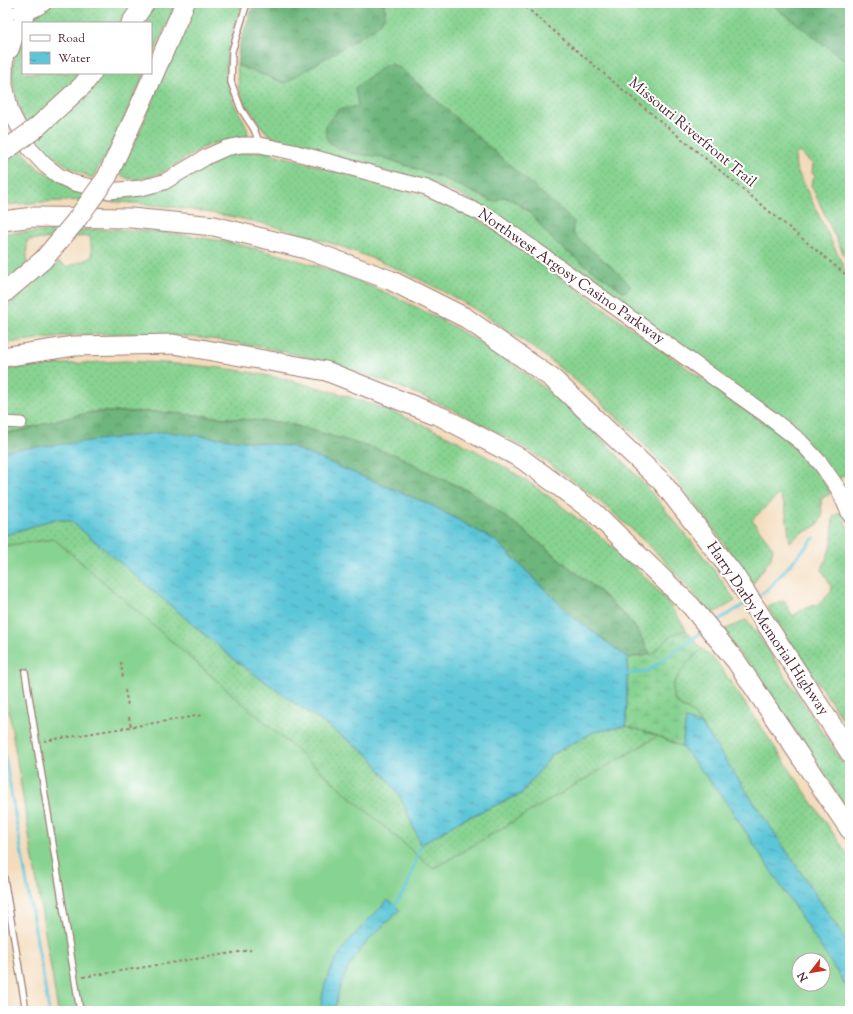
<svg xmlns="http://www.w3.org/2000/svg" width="853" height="1014" viewBox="0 0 853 1014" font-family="'Sorts Mill Goudy',serif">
<defs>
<pattern id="grass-dots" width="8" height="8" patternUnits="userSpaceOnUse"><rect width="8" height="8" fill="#87d391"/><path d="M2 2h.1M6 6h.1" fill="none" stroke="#76b57d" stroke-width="1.8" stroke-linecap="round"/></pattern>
<pattern id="forest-crowns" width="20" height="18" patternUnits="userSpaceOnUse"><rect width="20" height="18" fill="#6db57b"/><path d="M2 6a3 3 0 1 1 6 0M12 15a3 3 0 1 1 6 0" fill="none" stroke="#5c9365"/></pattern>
<pattern id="wetland-marsh" width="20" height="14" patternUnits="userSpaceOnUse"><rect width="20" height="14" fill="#87d391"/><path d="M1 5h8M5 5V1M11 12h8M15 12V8" fill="none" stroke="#76b57d"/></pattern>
<pattern id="water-ripples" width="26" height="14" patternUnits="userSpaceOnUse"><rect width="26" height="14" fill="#5cc6d8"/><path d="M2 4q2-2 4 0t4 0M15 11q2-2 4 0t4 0" fill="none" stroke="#4ea0af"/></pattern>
</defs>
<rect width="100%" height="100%" fill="#fff"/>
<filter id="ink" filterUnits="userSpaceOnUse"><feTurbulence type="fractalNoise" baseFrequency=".025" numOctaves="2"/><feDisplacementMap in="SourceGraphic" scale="8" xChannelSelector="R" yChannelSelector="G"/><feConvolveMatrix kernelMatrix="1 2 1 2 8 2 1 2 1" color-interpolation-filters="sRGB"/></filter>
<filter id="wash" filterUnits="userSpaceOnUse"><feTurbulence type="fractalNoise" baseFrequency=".012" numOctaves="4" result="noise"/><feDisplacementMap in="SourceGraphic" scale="16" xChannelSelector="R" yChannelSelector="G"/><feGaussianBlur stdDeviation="0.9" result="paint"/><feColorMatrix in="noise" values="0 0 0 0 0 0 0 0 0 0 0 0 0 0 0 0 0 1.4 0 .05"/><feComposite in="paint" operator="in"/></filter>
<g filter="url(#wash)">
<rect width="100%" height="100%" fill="#f3dbbb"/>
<path fill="url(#grass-dots)" stroke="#68795e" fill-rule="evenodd" d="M51 3H136L123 23H26Z
M152 3H176L151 60V23H139Z
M192 3H242C230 40 219 63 233 101 237 112 248 123 248 135 236 142 221 140 209 145 184 156 165 178 136 179 133 179 129 179 127 178 124 177 121 175 119 173L139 133Z
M384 3H770L850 64V268L811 185 812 180 815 176 812 173 813 164 799 152 795 156 796 168 850 280V436L845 475 838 479 485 208 463 196 443 188 284 143 272 137 264 130 245 103 239 89 237 65 285 83 385 12ZM359 106 572 232 581 243 614 269 625 292 560 246 545 231 535 217 513 200 445 179 382 157 351 153 338 148 329 142 325 133 338 110Z
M23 28V73H84L26 126C10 89 8 66 23 28Z
M100 73H145L108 152 92 178C70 168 47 156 33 136Z
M19 147 38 169 103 198 131 197 155 192 167 187 226 153 262 151 400 188 435 199 476 218 492 228 779 434C801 453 816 469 831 493L821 499 822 517 818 524 813 528 801 533 790 542 785 506 779 494 752 520 773 548 771 558 752 585C718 534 683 484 640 440 492 289 312 211 101 201 68 199 35 203 3 205V159Z
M107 229C137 230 168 232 198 237 309 255 418 298 511 363 573 406 628 462 675 522 696 547 718 573 735 601L711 615C689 589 667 561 641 538 611 510 579 483 545 461 406 371 239 325 74 335 50 337 27 340 3 344V309L25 292 58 262 67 267 92 257 90 236 27 240V264L3 285V233Z
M125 361C166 363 207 365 248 372 352 390 453 430 540 490 556 501 571 514 586 525 621 553 665 591 686 630L672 635 651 655 632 622 599 591 522 529 471 492 436 476 287 423 158 412H92L53 421 23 430 3 434V370L45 365Z
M839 513H842L850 534V730L767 607 784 601 793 616 803 609 819 604 831 592 832 588 822 570 832 544 833 517Z
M54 519 71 521 237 662 369 755 400 796 421 845 460 821 521 794 553 754 594 732 626 726 658 736 433 869 54 539 3 546V536Z
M746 620 760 638 850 774V813L765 686 736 649 724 630Z
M702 649 716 661 850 858V946L702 725C698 721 695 714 690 711 687 708 682 708 679 705 659 687 690 661 702 649Z"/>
<path fill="url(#forest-crowns)" stroke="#5c6a53" d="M254 3H384C386 15 385 18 376 27L285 83 237 65 239 46Z
M770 3H850V64Z
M392 64 400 68 574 222 572 232C590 253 615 265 631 287L625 292C604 277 580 263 560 246 540 229 531 204 503 197L494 202 445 179 414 168 382 157 351 153 338 148 329 142 325 133 326 124 338 110 358 106 355 88 385 65Z
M92 412H158L287 423 397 455 436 476 471 492 522 529 599 591 632 622 651 655 628 658 572 616 496 541 431 505 289 446 3 451V434L23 430 54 421Z"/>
<path fill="url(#wetland-marsh)" stroke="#68795e" d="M686 630 702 649C690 661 659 687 679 705 682 708 687 708 690 711 695 714 698 721 702 725L686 719 682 747 658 736 626 726 628 658 651 655 672 635Z"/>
<path fill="#87d391" stroke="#68795e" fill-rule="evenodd" d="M54 539 433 869 658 736 682 747 723 797 850 992V1011H58L3 676V546ZM799 960H823V984H799Z"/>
<path fill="url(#water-ripples)" stroke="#537282" d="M166 432 289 446 431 505 496 541 572 616 628 658 626 726 594 732 553 754 521 794 460 821 421 845 400 796 369 755 237 662 71 521 54 519 3 536V451Z
M686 719 702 725 850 946V992L723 797 682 747Z
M388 900 400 910C389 921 375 932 365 944 349 962 337 987 335 1011H321C322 961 356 933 388 900Z"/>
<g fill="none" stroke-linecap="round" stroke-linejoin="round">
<path stroke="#5cc6d8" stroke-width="3" d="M757 597 766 591 814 538
M714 623 745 604
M628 674 648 671 703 631
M3 745 49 1011
M393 908 407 887 421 845"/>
</g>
</g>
<g filter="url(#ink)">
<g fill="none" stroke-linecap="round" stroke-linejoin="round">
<defs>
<path id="lane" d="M247 3 232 51 231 82 241 109 254 129 260 145
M25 672 80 1011
M3 872 26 1011"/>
<path id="street" d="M3 422 21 423"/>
<path id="secondary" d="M6 8 5 85 11 112 30 149 45 165 59 176 74 183 109 191 141 188 164 182 208 156 226 148 241 145H260L293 152 426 188 489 217 769 417 800 441 821 464 839 490 850 515
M19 12C29 12 36 10 44 3
M11 50 20 23 29 12"/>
<path id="highway" d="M131 23 145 3
M36 128 83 85 92 73
M107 177 142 101 185 3
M3 221 33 217 131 218 214 226 306 249 390 280 466 318 553 379 662 482 733 573 850 753
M3 294 43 260
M3 357 74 346 173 344 326 371 442 417 522 459 595 513 691 606 736 661 850 830"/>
</defs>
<use href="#lane" stroke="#9e7d73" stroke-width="8"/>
<use href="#street" stroke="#9e7d73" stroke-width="13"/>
<use href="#secondary" stroke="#9e7d73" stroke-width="17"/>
<use href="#highway" stroke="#9e7d73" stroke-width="21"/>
<path stroke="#9e7d73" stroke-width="2" stroke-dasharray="3 3" stroke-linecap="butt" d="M521 3 636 101 850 278
M121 662 123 679
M125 690 128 706
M129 717 131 727
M44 741 203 715
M83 977 251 950"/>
<use href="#lane" stroke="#fff" stroke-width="5.5"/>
<use href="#street" stroke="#fff" stroke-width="11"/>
<use href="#secondary" stroke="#fff" stroke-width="15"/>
<use href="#highway" stroke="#fff" stroke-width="19"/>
<defs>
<path id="highway-bridge" d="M3 152 36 128
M43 260 75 222 107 177"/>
</defs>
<use href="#highway-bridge" stroke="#9e7d73" stroke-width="21" stroke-linecap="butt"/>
<use href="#highway-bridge" stroke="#fff" stroke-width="19"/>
</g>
</g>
<g text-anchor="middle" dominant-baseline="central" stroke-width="4" stroke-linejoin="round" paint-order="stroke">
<g font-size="15" fill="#4a1f2b" stroke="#fff">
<text transform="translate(692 133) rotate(40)">Missouri Riverfront Trail</text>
<text transform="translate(571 277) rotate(35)">Northwest Argosy Casino Parkway</text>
<text transform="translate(767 629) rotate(56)">Harry Darby Memorial Highway</text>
</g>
</g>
<rect width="853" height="1014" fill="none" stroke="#fff" stroke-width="16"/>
<rect x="22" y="22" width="130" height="52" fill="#ffffff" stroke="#b7a5aa"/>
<rect x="30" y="35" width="20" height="6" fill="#ffffff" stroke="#b7a5aa"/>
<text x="58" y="42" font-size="12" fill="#4a1f2b">Road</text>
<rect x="30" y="52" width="20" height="12" fill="url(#water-ripples)" stroke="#b7a5aa"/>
<text x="58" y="62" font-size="12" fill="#4a1f2b">Water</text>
<g transform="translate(811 972) rotate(239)"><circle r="19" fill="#ffffff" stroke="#b7a5aa"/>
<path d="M0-3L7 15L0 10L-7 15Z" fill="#c8321e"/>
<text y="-6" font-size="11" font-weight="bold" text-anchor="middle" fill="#4a1f2b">N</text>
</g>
</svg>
